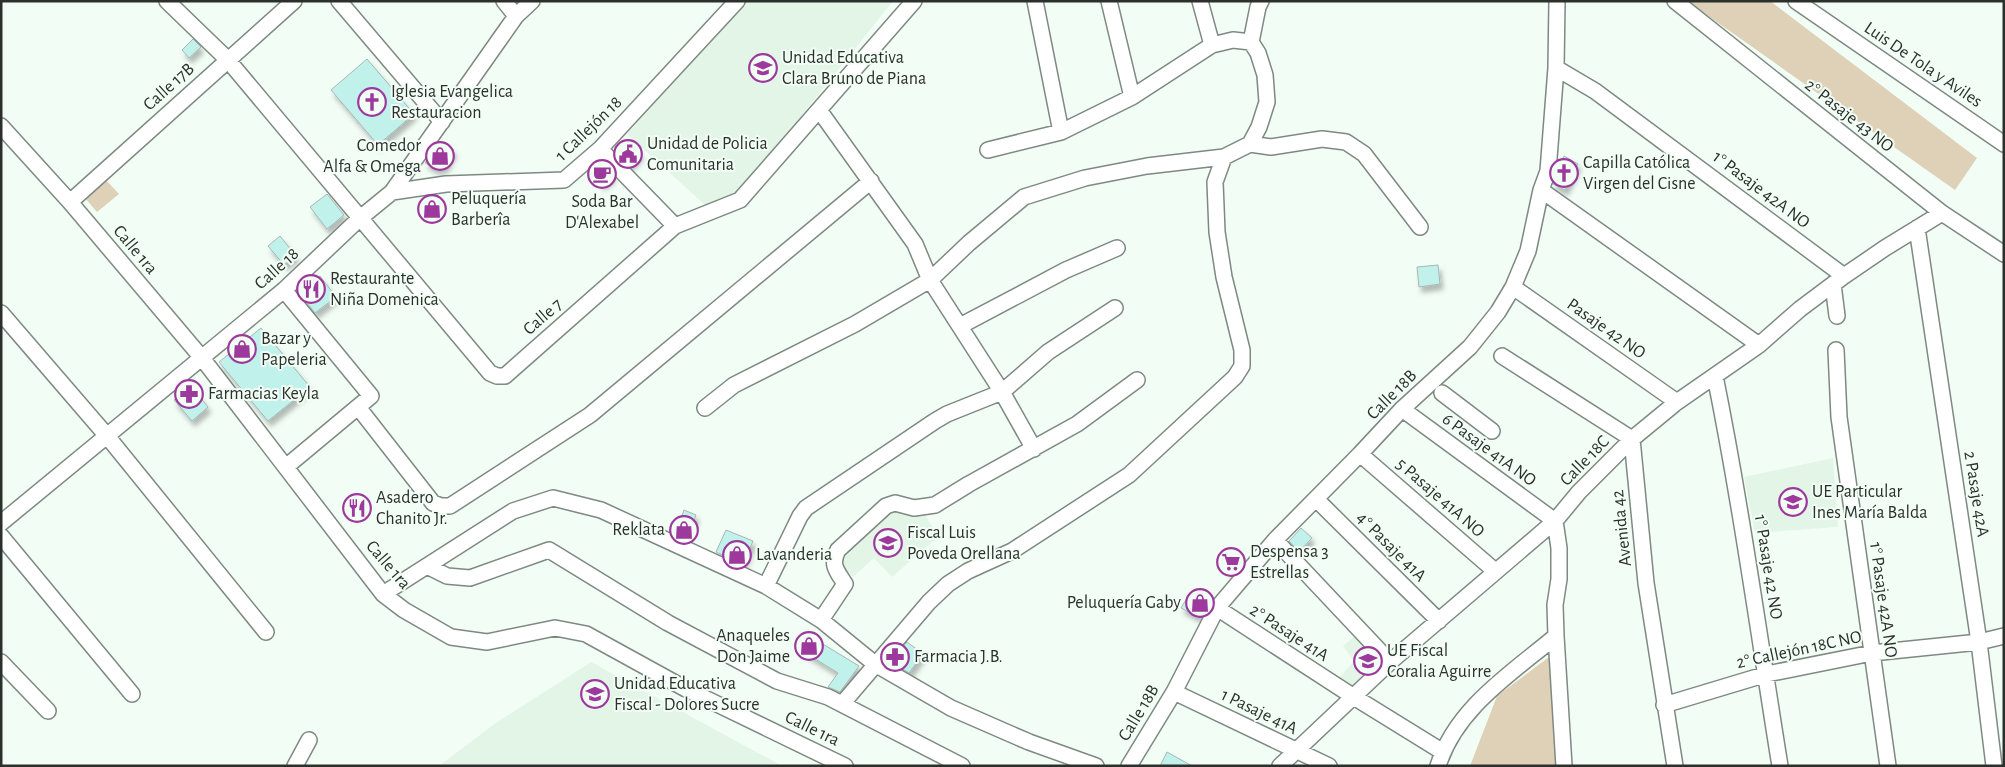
<svg xmlns="http://www.w3.org/2000/svg" width="2005" height="767" viewBox="0 0 2005 767" font-family="'Alegreya Sans',sans-serif">
<defs>
<filter id="shadow"><feDropShadow dx="3" dy="5.5" stdDeviation="2.5" flood-color="#0004"/></filter>
</defs>
<rect width="100%" height="100%" fill="#f2fef5"/>
<path fill="#e3f5e7" d="M747 1H893L739 194 705 205 627 134Z
M1833 458 1838 527 1755 533 1744 477Z
M886 507 922 509 938 537 892 577 874 558 853 577 834 559Z
M1357 634 1382 662 1353 690 1338 679 1354 661 1343 646Z
M591 662 782 766H439L493 725Z"/>
<path fill="#ded1b8" d="M1687 1H1770L1977 158 1955 190Z
M106 180 119 194 97 212 85 198Z
M1549 657 1559 766H1470L1497 696Z"/>
<path fill="#c0f1eb" stroke="#a8b6b5" filter="url(#shadow)" d="M193 39 201 47 189 58 182 50Z
M367 59 414 114 378 145 331 90Z
M628 141 641 154 629 166 617 153Z
M439 142 454 150 445 167 436 169 425 163Z
M1564 156 1578 164 1565 190 1553 184 1558 168Z
M601 164 613 176 602 185 592 172Z
M327 194 344 215 327 229 310 207Z
M280 236 296 256 284 265 268 246Z
M1438 265 1440 284 1419 287 1417 267Z
M320 276 336 297 315 313 299 293Z
M261 328 310 387 268 421 219 362Z
M191 386 208 407 192 421 174 400Z
M684 510 696 515 687 539 675 534Z
M1301 528 1312 538 1299 552 1289 541Z
M726 530 753 541 743 565 716 552Z
M1228 549 1241 562 1230 572 1218 559Z
M1190 593 1207 603 1198 617 1181 608Z
M808 635 859 666 840 692 828 687 838 673 799 649Z
M907 642 923 654 909 673 891 661Z
M1167 752 1192 766H1160Z"/>
<g fill="none" stroke-linecap="round" stroke-linejoin="round">
<defs>
<path id="minor" d="M167 1 227 59 490 373 497 376H505L675 226 740 200 914 1
M339 1 442 122
M504 1 516 16
M1035 1 1061 132
M1109 1 1132 97
M1200 1 1212 45
M1675 1 1942 213 2004 254
M1796 1 2004 144
M1556 68 1595 91 1844 276
M819 110 915 244 930 280 1002 392 1034 449
M1 126 70 202 202 358 383 594 404 610 451 637 487 642 555 628 586 634 686 689 845 766
M1250 144 1271 147 1322 139 1346 142 1364 154 1420 227
M600 149 675 226
M988 150 1061 132 1132 97 1212 45 1233 40 1251 42
M1541 190 1759 345
M392 192 446 184 564 180 600 149 737 1
M70 202 294 1
M1917 228 1979 642 1994 766
M1833 284 1837 316
M1513 287 1677 402
M284 290 371 396 287 466
M1 313 107 436 266 632
M960 326 1066 270 1117 248
M1836 350 1839 417 1888 766
M1502 356 1632 439 1646 583 1675 766
M1715 376C1741 505 1759 636 1780 766
M1442 393 1492 431
M358 407 433 503 441 506H450L590 415 871 181
M705 408 734 385 855 324 930 280 969 243 1024 197 1085 178 1147 166 1224 157 1250 144 1259 127 1267 102 1265 75 1258 53 1251 42 1258 7 1261 1
M1402 409 1555 521
M1360 454 1495 571
M1316 499 1439 621
M1 523 284 290 359 219 392 192 516 16 532 1
M1 536 132 694
M1275 540 1390 662
M427 566 447 576 470 578 549 550 668 623 777 681 828 697 962 766
M766 586 800 516 806 508 935 421 947 414 1002 392 1048 352 1115 308
M383 594 513 511 553 498 601 510 766 586 821 620 875 664 951 708 1029 742 1096 766
M1217 608 1354 697 1443 752
M821 620 845 584C837 571 830 565 838 550L886 506 895 503 914 508 935 505 969 484 1077 424 1137 380
M1556 636 1564 766
M1 662 48 711
M1174 692 1329 766
M842 704 929 602 948 584 968 571 1012 551 1129 475 1235 377 1242 366V350L1224 277 1217 232 1215 182 1224 157
M1664 705 1767 674 1872 653 1979 642 2004 636
M295 766 309 740
M1129 766 1174 692 1217 608 1275 540 1360 454 1402 409 1470 347 1498 312 1513 287 1528 251 1541 190 1548 171 1556 68 1557 1
M1280 766 1390 662 1555 521 1579 492 1632 439 1677 402 1759 345 1800 309 1844 276 1885 248 1942 213
M1438 766C1456 708 1512 673 1556 636L1555 605 1559 579V548L1555 521"/>
</defs>
<use href="#minor" stroke="#7e8981" stroke-width="18"/>
<use href="#minor" stroke="#fff" stroke-width="15"/>
</g>
<defs>
<symbol id="school-ring" viewBox="-11 -11 22 22"><circle r="9.5" fill="#f2fef5" stroke="#9d389c" stroke-width="1.5"/><path d="M0-5L7-2L0 1L-7-2ZM-4 1L0 2.5L4 1V4Q0 6-4 4Z" fill="#9d389c"/></symbol>
<symbol id="church-ring" viewBox="-11 -11 22 22"><circle r="9.5" fill="#f2fef5" stroke="#9d389c" stroke-width="1.5"/><path d="M-1.2-6h2.4v3.5h3.3v2.4h-3.3V6h-2.4V-.1h-3.3v-2.4h3.3Z" fill="#9d389c"/></symbol>
<symbol id="civic-ring" viewBox="-11 -11 22 22"><circle r="9.5" fill="#f2fef5" stroke="#9d389c" stroke-width="1.5"/><path d="M-.6-6.5H3V-4.5H.6V-3L4-1V1h2V6H-6V1h2V-1L-.6-3ZM-1.2 2.5V6h2.4V2.5Z" fill="#9d389c"/></symbol>
<symbol id="shop-ring" viewBox="-11 -11 22 22"><circle r="9.5" fill="#f2fef5" stroke="#9d389c" stroke-width="1.5"/><path d="M-5-2.5h2.3a2.7 3.5 0 0 1 5.4 0H5L5.5 6h-11ZM-1.5-2.5h3a1.5 2.3 0 0 0-3 0Z" fill="#9d389c"/></symbol>
<symbol id="cafe-ring" viewBox="-11 -11 22 22"><circle r="9.5" fill="#f2fef5" stroke="#9d389c" stroke-width="1.5"/><path d="M-5.5-4.5H6V0H3Q3 3.5 0 3.5H-2.5Q-5.5 3.5-5.5 0ZM3-3.2v2h1.7v-2ZM-6 4.5H4V6H-6Z" fill="#9d389c"/></symbol>
<symbol id="restaurant-ring" viewBox="-11 -11 22 22"><circle r="9.5" fill="#f2fef5" stroke="#9d389c" stroke-width="1.5"/><path d="M-5-6h1v4h1v-4h1v4h1v-4h1v5L-1.5 .5V6h-2V.5L-5-1ZM5-6V6H3V1.5H1.5Q1.5-4 5-6Z" fill="#9d389c"/></symbol>
<symbol id="pharmacy-ring" viewBox="-11 -11 22 22"><circle r="9.5" fill="#f2fef5" stroke="#9d389c" stroke-width="1.5"/><path d="M-2-6h4v4h4v4h-4v4h-4v-4h-4v-4h4Z" fill="#9d389c"/></symbol>
<symbol id="supermarket-ring" viewBox="-11 -11 22 22"><circle r="9.5" fill="#f2fef5" stroke="#9d389c" stroke-width="1.5"/><path d="M-6-5.5h2.5l.6 2H6L4.5 2H-2.5L-4.4-4H-6ZM-1.5 3.2a1.3 1.3 0 1 0 .1 0ZM3 3.2a1.3 1.3 0 1 0 .1 0Z" fill="#9d389c"/></symbol>
</defs>
<g fill-rule="evenodd">
<use href="#school-ring" x="747" y="52" width="32" height="32"/>
<use href="#church-ring" x="356" y="86" width="32" height="32"/>
<use href="#civic-ring" x="612" y="138" width="32" height="32"/>
<use href="#shop-ring" x="424" y="140" width="32" height="32"/>
<use href="#church-ring" x="1548" y="157" width="32" height="32"/>
<use href="#cafe-ring" x="586" y="158" width="32" height="32"/>
<use href="#shop-ring" x="416" y="193" width="32" height="32"/>
<use href="#restaurant-ring" x="295" y="273" width="32" height="32"/>
<use href="#shop-ring" x="226" y="333" width="32" height="32"/>
<use href="#pharmacy-ring" x="173" y="378" width="32" height="32"/>
<use href="#school-ring" x="1777" y="486" width="32" height="32"/>
<use href="#restaurant-ring" x="341" y="492" width="32" height="32"/>
<use href="#shop-ring" x="668" y="514" width="32" height="32"/>
<use href="#school-ring" x="872" y="527" width="32" height="32"/>
<use href="#shop-ring" x="721" y="539" width="32" height="32"/>
<use href="#supermarket-ring" x="1215" y="546" width="32" height="32"/>
<use href="#shop-ring" x="1184" y="587" width="32" height="32"/>
<use href="#shop-ring" x="793" y="630" width="32" height="32"/>
<use href="#pharmacy-ring" x="879" y="641" width="32" height="32"/>
<use href="#school-ring" x="1352" y="645" width="32" height="32"/>
<use href="#school-ring" x="579" y="678" width="32" height="32"/>
</g>
<g text-anchor="middle" dominant-baseline="central" stroke-width="4" stroke-linejoin="round" paint-order="stroke">
<g font-size="18" fill="#2c302d" stroke="#f2fef5" text-anchor="start">
<text x="782" y="58">Unidad Educativa<tspan x="782" dy="21">Clara Bruno de Piana</tspan></text>
<text x="391" y="92">Iglesia Evangelica<tspan x="391" dy="21">Restauracion</tspan></text>
<text x="647" y="144">Unidad de Policia<tspan x="647" dy="21">Comunitaria</tspan></text>
<text x="421" y="146" text-anchor="end">Comedor<tspan x="421" dy="21">Alfa &amp; Omega</tspan></text>
<text x="1583" y="163">Capilla Católica<tspan x="1583" dy="21">Virgen del Cisne</tspan></text>
<text x="451" y="199">Peluquería<tspan x="451" dy="21">Barberîa</tspan></text>
<text x="602" y="202" text-anchor="middle">Soda Bar<tspan x="602" dy="21">D'Alexabel</tspan></text>
<text x="330" y="279">Restaurante<tspan x="330" dy="21">Niña Domenica</tspan></text>
<text x="261" y="339">Bazar y<tspan x="261" dy="21">Papeleria</tspan></text>
<text x="208" y="394">Farmacias Keyla</text>
<text x="1812" y="492">UE Particular<tspan x="1812" dy="21">Ines María Balda</tspan></text>
<text x="376" y="498">Asadero<tspan x="376" dy="21">Chanito Jr.</tspan></text>
<text x="665" y="530" text-anchor="end">Reklata</text>
<text x="907" y="533">Fiscal Luis<tspan x="907" dy="21">Poveda Orellana</tspan></text>
<text x="1250" y="552">Despensa 3<tspan x="1250" dy="21">Estrellas</tspan></text>
<text x="756" y="555">Lavanderia</text>
<text x="1181" y="603" text-anchor="end">Peluquería Gaby</text>
<text x="790" y="636" text-anchor="end">Anaqueles<tspan x="790" dy="21">Don Jaime</tspan></text>
<text x="1387" y="651">UE Fiscal<tspan x="1387" dy="21">Coralia Aguirre</tspan></text>
<text x="914" y="657">Farmacia J.B.</text>
<text x="614" y="684">Unidad Educativa<tspan x="614" dy="21">Fiscal - Dolores Sucre</tspan></text>
</g>
<g font-size="18" fill="#2c302d" stroke="#f2fef5">
<text transform="translate(1923 65) rotate(34)">Luis De Tola y Aviles</text>
<text transform="translate(169 87) rotate(-42)">Calle 17B</text>
<text transform="translate(1849 116) rotate(38)">2° Pasaje 43 NO</text>
<text transform="translate(589 129) rotate(-44)">1 Callejón 18</text>
<text transform="translate(1761 190) rotate(37)">1° Pasaje 42A NO</text>
<text transform="translate(135 250) rotate(50)">Calle 1ra</text>
<text transform="translate(277 269) rotate(-42)">Calle 18</text>
<text transform="translate(543 317) rotate(-41)">Calle 7</text>
<text transform="translate(1606 329) rotate(35)">Pasaje 42 NO</text>
<text transform="translate(1392 395) rotate(-45)">Calle 18B</text>
<text transform="translate(1489 450) rotate(36)">6 Pasaje 41A NO</text>
<text transform="translate(1585 461) rotate(-46)">Calle 18C</text>
<text transform="translate(1976 494) rotate(81)">2 Pasaje 42A</text>
<text transform="translate(1440 498) rotate(41)">5 Pasaje 41A NO</text>
<text transform="translate(1622 528) rotate(-96)">Avenida 42</text>
<text transform="translate(1391 547) rotate(45)">4° Pasaje 41A</text>
<text transform="translate(388 565) rotate(49)">Calle 1ra</text>
<text transform="translate(1768 567) rotate(81)">1° Pasaje 42 NO</text>
<text transform="translate(1883 600) rotate(82)">1° Pasaje 42A NO</text>
<text transform="translate(1289 633) rotate(33)">2° Pasaje 41A</text>
<text transform="translate(1799 650) rotate(-12)">2° Callejón 18C NO</text>
<text transform="translate(1259 712) rotate(26)">1 Pasaje 41A</text>
<text transform="translate(1139 713) rotate(-59)">Calle 18B</text>
<text transform="translate(812 729) rotate(26)">Calle 1ra</text>
</g>
</g>
<rect width="2005" height="767" fill="none" stroke="#2c302d" stroke-width="5"/>
</svg>
